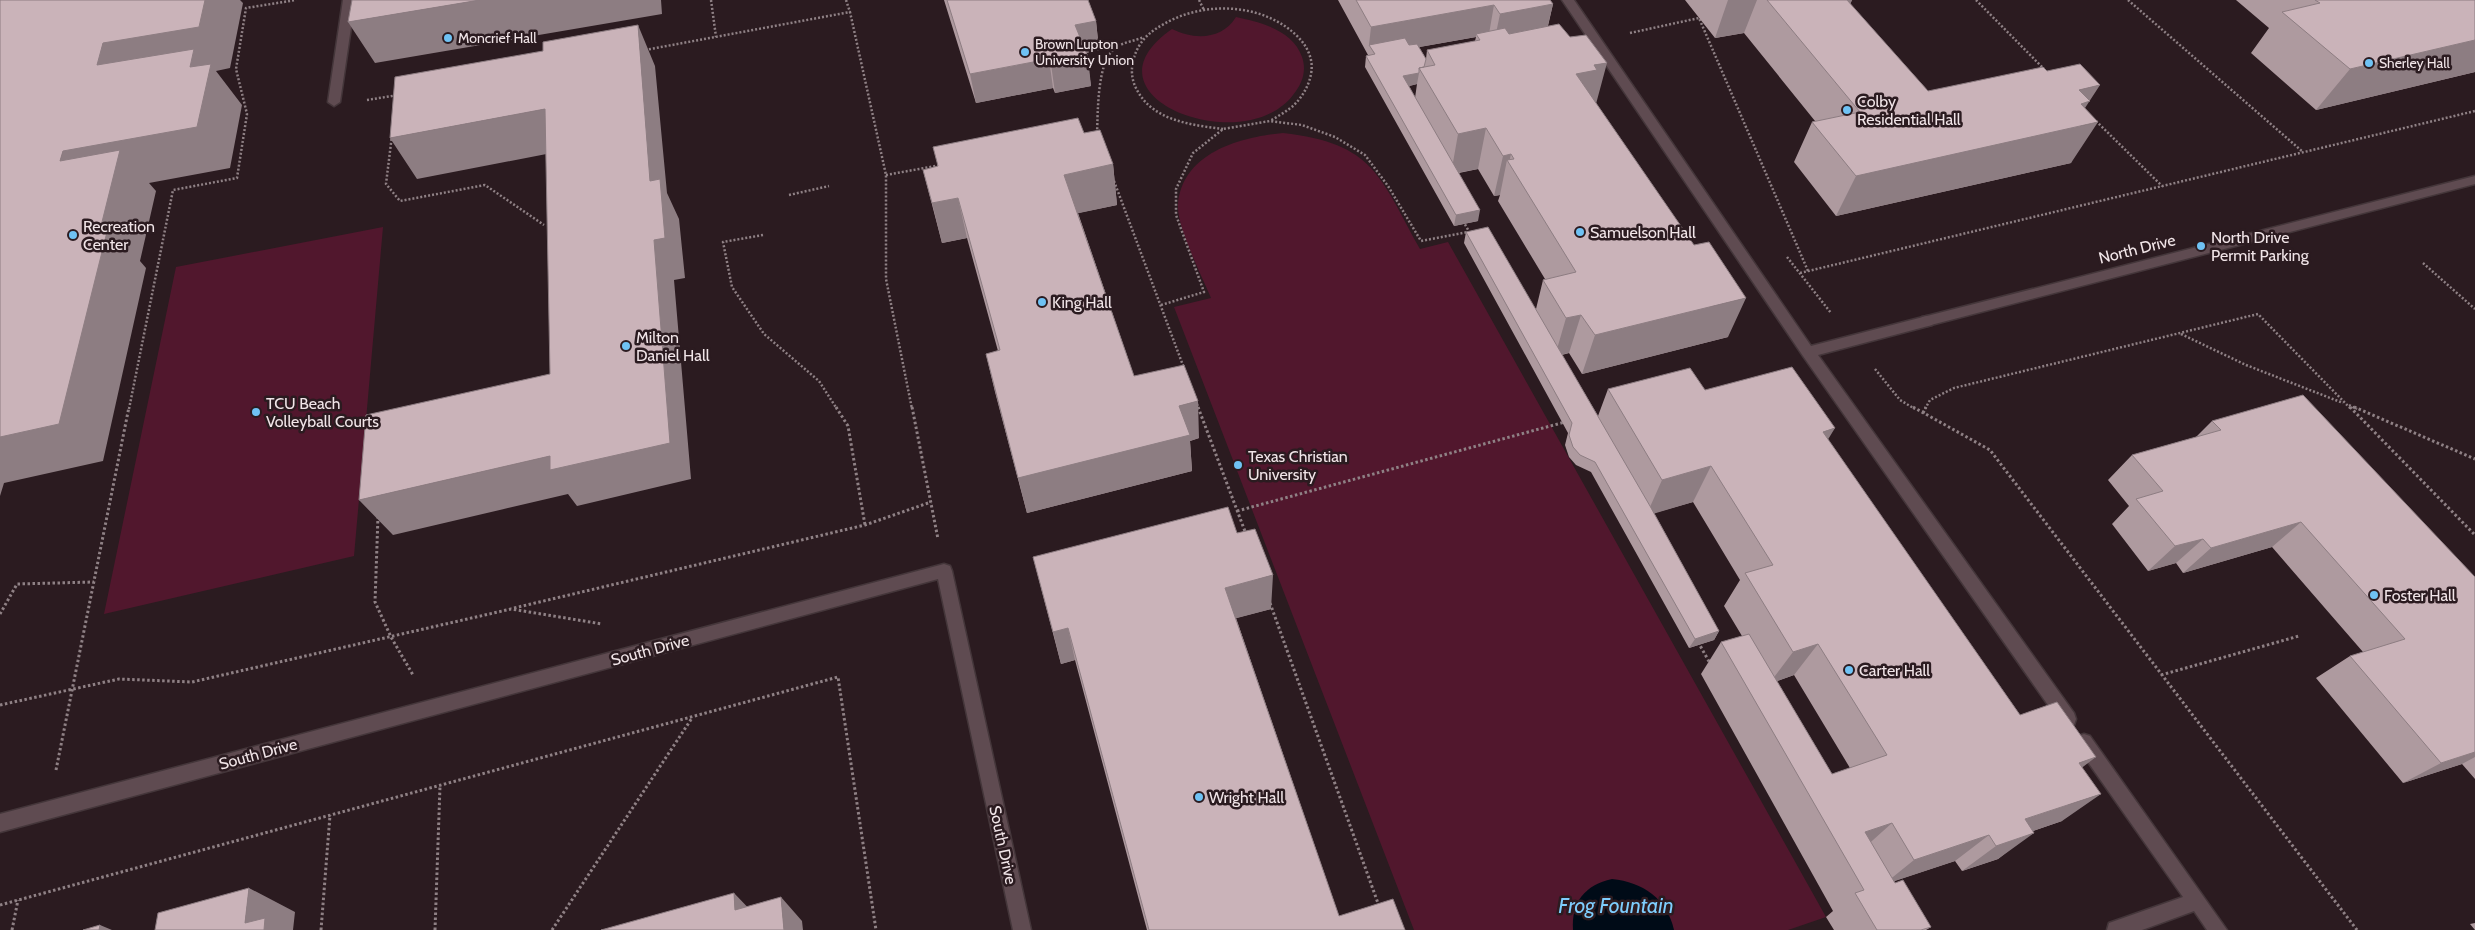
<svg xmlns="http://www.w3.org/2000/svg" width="2475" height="930" viewBox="0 0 2475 930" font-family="Cabin,sans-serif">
<rect width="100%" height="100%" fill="#2b1b20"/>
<path fill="#51172d" d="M1236 17C1260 22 1293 30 1302 57 1307 71 1302 84 1293 95 1244 160 1074 97 1172 29 1194 40 1222 40 1236 17Z
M1283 133C1374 143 1380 177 1420 249L1448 242 1826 917 1788 930H1414L1174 307 1211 298C1202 276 1176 226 1178 204 1183 152 1241 137 1283 133Z
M383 227 354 556 104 614 176 267Z"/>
<path fill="#000b17" d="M1612 879C1643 882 1667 899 1674 930H1573C1571 902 1585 885 1612 879Z"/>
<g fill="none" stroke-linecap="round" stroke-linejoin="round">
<defs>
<path id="lane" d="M343 0H355L340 102 334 106 328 102Z
M2475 176V184L1927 326 1922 325 1920 321 1922 317 1927 316Z
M944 564 950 566 952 571 1031 930H1013L938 579 0 832V814Z"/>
<path id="street" d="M1562 0H1574L1811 346 1927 316 1932 317 1934 321 1932 325 1818 355 2074 713 2076 719 2074 725 2068 727 2062 725 1803 356Z
M2084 734 2090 736 2227 930H2207L2194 911 2142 930H2107L2109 923 2183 897 2078 748 2075 742 2078 736Z"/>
</defs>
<use href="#lane" stroke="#44363a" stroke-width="3"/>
<use href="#street" stroke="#44363a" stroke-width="3"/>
<path stroke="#8f8185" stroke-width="2.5" stroke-dasharray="2 2" stroke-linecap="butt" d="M711 0 716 37
M846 0 850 12
M1199 0 1204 10
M1976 0 2044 69
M2128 0 2303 152
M1630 33 1699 18 1808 271
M645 50 850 12 886 175V279L912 409
M367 100 398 95
M2096 121 2162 186
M1223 129C1192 125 1153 121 1137 90 1129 76 1131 60 1139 46 1145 36 1153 30 1164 24 1203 1 1261 3 1295 34 1307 45 1314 59 1311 74 1309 85 1303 96 1295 104 1288 111 1278 116 1270 121
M1097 133C1098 112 1097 63 1114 49 1122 42 1135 41 1144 37
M392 135 386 184 400 201 485 185 544 225
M886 175 941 165
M1114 181 1184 368
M789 195 829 186
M1463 221 1471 235
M763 235 723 242 732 287 764 334 819 381 837 409
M1787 257 1831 313
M2423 263 2475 309
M1800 273 2475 111
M1161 305 1204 292 1176 215V189L1193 153 1223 129 1270 121 1302 125 1335 137 1365 155 1388 186 1421 241 1468 232
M2181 334 2246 365 2343 403
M1875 369 1900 400 1915 409
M1197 404 1199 409
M2349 405 2357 409
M129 409 173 190 237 178 247 114 236 69 246 8 296 0
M1925 409 1930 400 1954 388 2258 314 2351 409"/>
<path stroke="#8f8185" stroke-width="3" stroke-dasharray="2.5 2.5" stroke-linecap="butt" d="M836 407 848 426 865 525
M912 407 938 539
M1198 407 1246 534
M1913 407 1990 450 2357 930
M2350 407 2475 535
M2354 407 2475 459
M1923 413 1926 407
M1237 511 1565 422
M378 516 375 602 391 637 413 675
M1270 603 1379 906
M514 608 865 525 931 502
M0 614 17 584 94 582
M1698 642 1711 665
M2161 675 2299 636
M0 705 119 679 192 682 511 609 602 624
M56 770 129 407
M0 905 838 677 876 930
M12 930 18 900
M321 930 330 815
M435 930 440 786
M552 930 692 718"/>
<use href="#lane" fill="#5f4b51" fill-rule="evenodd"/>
<use href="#street" fill="#5f4b51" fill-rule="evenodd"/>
</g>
<path fill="#ae9a9f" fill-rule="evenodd" d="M944 0H1088L1096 21 1099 50 1086 53 1091 86 1055 93 1053 88 976 103Z
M1338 0H1550L1553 4 1548 26 1596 103 1728 337 1582 374 1569 353 1562 355 1598 416 1608 389 1705 390 1828 440 2020 715 2082 767 2062 821 2033 831 1998 859 1962 871 1955 861 1894 881 1931 927 1926 930H1834L1826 917 1833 911 1701 674 1721 642 1742 636 1724 606 1740 580 1693 502 1654 513 1719 631 1714 640 1689 648 1591 472 1576 465 1569 457 1565 445 1568 433 1464 243 1466 232 1536 309 1543 280 1545 279 1498 201 1500 195 1494 196 1478 169 1459 173 1478 221 1454 226 1365 67 1366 56 1368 55ZM1476 37 1475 41 1427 50 1426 59 1419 47ZM1417 84 1415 98 1409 86ZM1794 675 1850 768 1832 774 1777 681Z
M1685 0H1852L1850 4 1928 91 2085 108 2071 163 1836 216 1794 162 1812 122 1815 121 1744 33 1715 38Z
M2236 0H2475V72L2316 110 2251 53 2269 28Z
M1084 133 1113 164 1117 205 1078 213 1134 376 1199 438 1190 441 1192 471 1027 513 995 392 986 354 998 351 967 238 942 243 923 170Z
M2212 421 2475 577V779L2462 764 2403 783 2316 678 2350 656 2363 652 2272 547 2183 573 2176 563 2148 571 2112 524 2129 506 2108 480 2132 455 2196 437Z
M1237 533 1271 609 1236 618 1339 916 1405 930H1147L1075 660 1061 664 1033 557Z
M2475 923V930L2470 924Z"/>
<path fill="#8d7d82" d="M205 0H240L243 3 230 68 216 71 242 105 230 168 149 183 156 191 140 261 146 268 103 461 4 483 0 496V437L100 230 60 161 63 151 103 43Z
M480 0H661L662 14 375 63 348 22Z
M1728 0H1757L1744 33 1715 38Z
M1816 0H1852L1848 9Z
M1553 4 1546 33 1494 43 1500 14Z
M1494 5 1489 34H1476V37L1375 55 1369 45 1371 27Z
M1096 21 1099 50 1079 54 1075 25Z
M638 25 655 66 667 193 679 219 685 278 674 280 691 479 577 506 568 494 393 535 359 500 550 456 654 240Z
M2475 40V72L2316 110 2350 69Z
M1088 57 1091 86 1055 93 1051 64Z
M1049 59 1053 88 976 103 970 74Z
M1607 63 1596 104 1576 74 1594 65Z
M1419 73 1417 84 1402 88 1403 76Z
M2100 85 2072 128 2098 122 2071 163 1836 216 1856 176 2079 90Z
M545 109 567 150 417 179 390 138Z
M1486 128 1478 169 1451 174 1458 134Z
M1511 154 1509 163 1507 160 1500 195 1494 196 1503 156Z
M1113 164 1117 205 1070 215 1064 175Z
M958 198 967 238 942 243 932 203Z
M1480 210 1478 221 1454 226 1456 215Z
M1746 298 1728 337 1582 374 1595 335Z
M1581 315 1569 353 1555 356 1566 318Z
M1198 401 1199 438 1190 441 1192 471 1027 513 1018 478 1179 406Z
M1835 428 1813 464 1823 432Z
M1711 466 1693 502 1646 516 1662 480Z
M2301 522 2272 547 2183 573 2211 548Z
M2203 539 2176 563 2148 571 2175 546Z
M1273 575 1271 609 1226 621 1225 588Z
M1068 628 1075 660 1061 664 1053 632Z
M1719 631 1714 640 1689 648 1695 639Z
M1818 644 1794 675 1769 684 1793 652Z
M2475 752V757L2462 764 2403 783 2441 763Z
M2096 757 2059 785 2079 763Z
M2101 794 2062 821 1995 844 2025 819Z
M1892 823 1863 849 1865 832Z
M2034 833 1998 859 1962 871 1996 846Z
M1989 835 1955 861 1883 885 1914 860Z
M249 888 295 912 293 930H259L245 923Z
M734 893 757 917 735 910Z
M781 897 802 921 803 930H784Z
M100 925 112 930H99Z"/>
<path fill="#cab3b9" stroke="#8d7d82" d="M0 0H205L199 27 103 43 97 65 194 49 190 67 211 64 197 127 63 151 60 161 120 150 100 230 108 228 59 424 0 437Z
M352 0H480L348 22Z
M947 0H1088L1096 21 1075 25 1088 57 1051 64 1049 59 970 74Z
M1356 0H1550L1553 4 1500 14 1494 5 1371 27Z
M1767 0H1847L1928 91 2043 67 2047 71 2080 64 2100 85 2079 90 2090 101 2081 104 2098 122 1856 176 1812 122 1860 112Z
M2315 0H2475V40L2350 69 2282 12 2320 3Z
M1559 24 1570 37 1586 35 1607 63 1594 65 1597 70 1576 74 1694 245 1709 242 1746 298 1595 335 1581 315 1566 318 1543 280 1576 272 1507 160 1514 159 1511 154 1503 156 1486 128 1458 134 1419 68 1435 65 1427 50 1480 40 1476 34 1505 28 1509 34Z
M638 25 650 181 660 179 665 238 654 240 670 443 550 470V456L359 500 366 415 550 374 545 109 390 138 395 77 543 51V42Z
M1405 38 1409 45 1417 44 1426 59 1424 67 1419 68V73L1403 76 1480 210 1456 215 1366 56 1375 54 1369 45Z
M1078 118 1084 133 1100 130 1113 164 1064 175 1134 376 1184 365 1198 401 1179 406 1190 435 1018 478 986 354 1000 350 958 198 932 203 923 170 938 166 933 147Z
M1488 227 1650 506 1719 631 1695 639 1595 462 1580 455 1573 447 1569 435 1572 423 1466 232Z
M1792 367 1835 428 1823 432 2020 715 2057 702 2096 757 2079 763 2101 794 2025 819 2034 833 1996 846 1989 835 1914 860 1892 823 1865 832 1895 883 1903 880 1931 927 1921 930H1877L1855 893 1864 890 1721 642 1749 634 1832 774 1887 755 1818 644 1793 652 1745 573 1773 565 1711 466 1662 480 1608 389 1690 368 1705 390Z
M2303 395 2475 577V752L2441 763 2350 656 2405 639 2301 522 2211 548 2203 539 2175 546 2136 499 2163 491 2132 455 2221 430 2212 421Z
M1228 507 1237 533 1255 529 1273 575 1225 588 1339 916 1393 899 1405 930H1149L1068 628 1053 632 1033 557Z
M249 888 245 923 265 918 264 930H155L158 913Z
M734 893 735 910 781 897 784 930H601Z
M100 925 99 930H83Z"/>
<g fill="#6fc2f4" stroke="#2b1b20" stroke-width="2">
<circle cx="448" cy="38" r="5"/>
<circle cx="1025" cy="52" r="5"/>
<circle cx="2369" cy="63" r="5"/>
<circle cx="1847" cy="110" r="5"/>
<circle cx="1580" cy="232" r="5"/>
<circle cx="73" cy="235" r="5"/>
<circle cx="2201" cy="246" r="5"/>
<circle cx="1042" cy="302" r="5"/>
<circle cx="626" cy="346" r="5"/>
<circle cx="256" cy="412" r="5"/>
<circle cx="1238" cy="465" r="5"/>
<circle cx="2374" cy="595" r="5"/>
<circle cx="1849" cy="670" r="5"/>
<circle cx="1199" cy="797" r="5"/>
</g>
<g text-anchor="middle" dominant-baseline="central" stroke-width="5" stroke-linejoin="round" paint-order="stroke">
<g font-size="14" fill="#f1e5e8" stroke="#2b1b20" text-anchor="start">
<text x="458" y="38">Moncrief Hall</text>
<text x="1035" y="44">Brown Lupton<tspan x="1035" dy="16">University Union</tspan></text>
<text x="2379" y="63">Sherley Hall</text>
</g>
<g font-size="16" fill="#f1e5e8" stroke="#2b1b20" text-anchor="start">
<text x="1857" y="101">Colby<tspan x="1857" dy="18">Residential Hall</tspan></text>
<text x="83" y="226">Recreation<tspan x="83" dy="18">Center</tspan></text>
<text x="1590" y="232">Samuelson Hall</text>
<text x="2211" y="237">North Drive<tspan x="2211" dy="18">Permit Parking</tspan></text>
<text x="1052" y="302">King Hall</text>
<text x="636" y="337">Milton<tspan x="636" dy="18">Daniel Hall</tspan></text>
<text x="266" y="403">TCU Beach<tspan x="266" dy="18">Volleyball Courts</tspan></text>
<text x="1248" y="456">Texas Christian<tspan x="1248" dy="18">University</tspan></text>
<text x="2384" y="595">Foster Hall</text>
<text x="1859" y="670">Carter Hall</text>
<text x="1209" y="797">Wright Hall</text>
</g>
<g font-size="16" fill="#f1e5e8" stroke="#2b1b20">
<text transform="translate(2137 249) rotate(-14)">North Drive</text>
<text transform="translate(650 650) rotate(-15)">South Drive</text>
<text transform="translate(258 754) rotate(-15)">South Drive</text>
<text transform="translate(1003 845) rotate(78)">South Drive</text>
</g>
<g font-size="21" font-style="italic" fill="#7ecefe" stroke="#2b1b20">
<text x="1616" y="905">Frog Fountain</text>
</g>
</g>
</svg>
